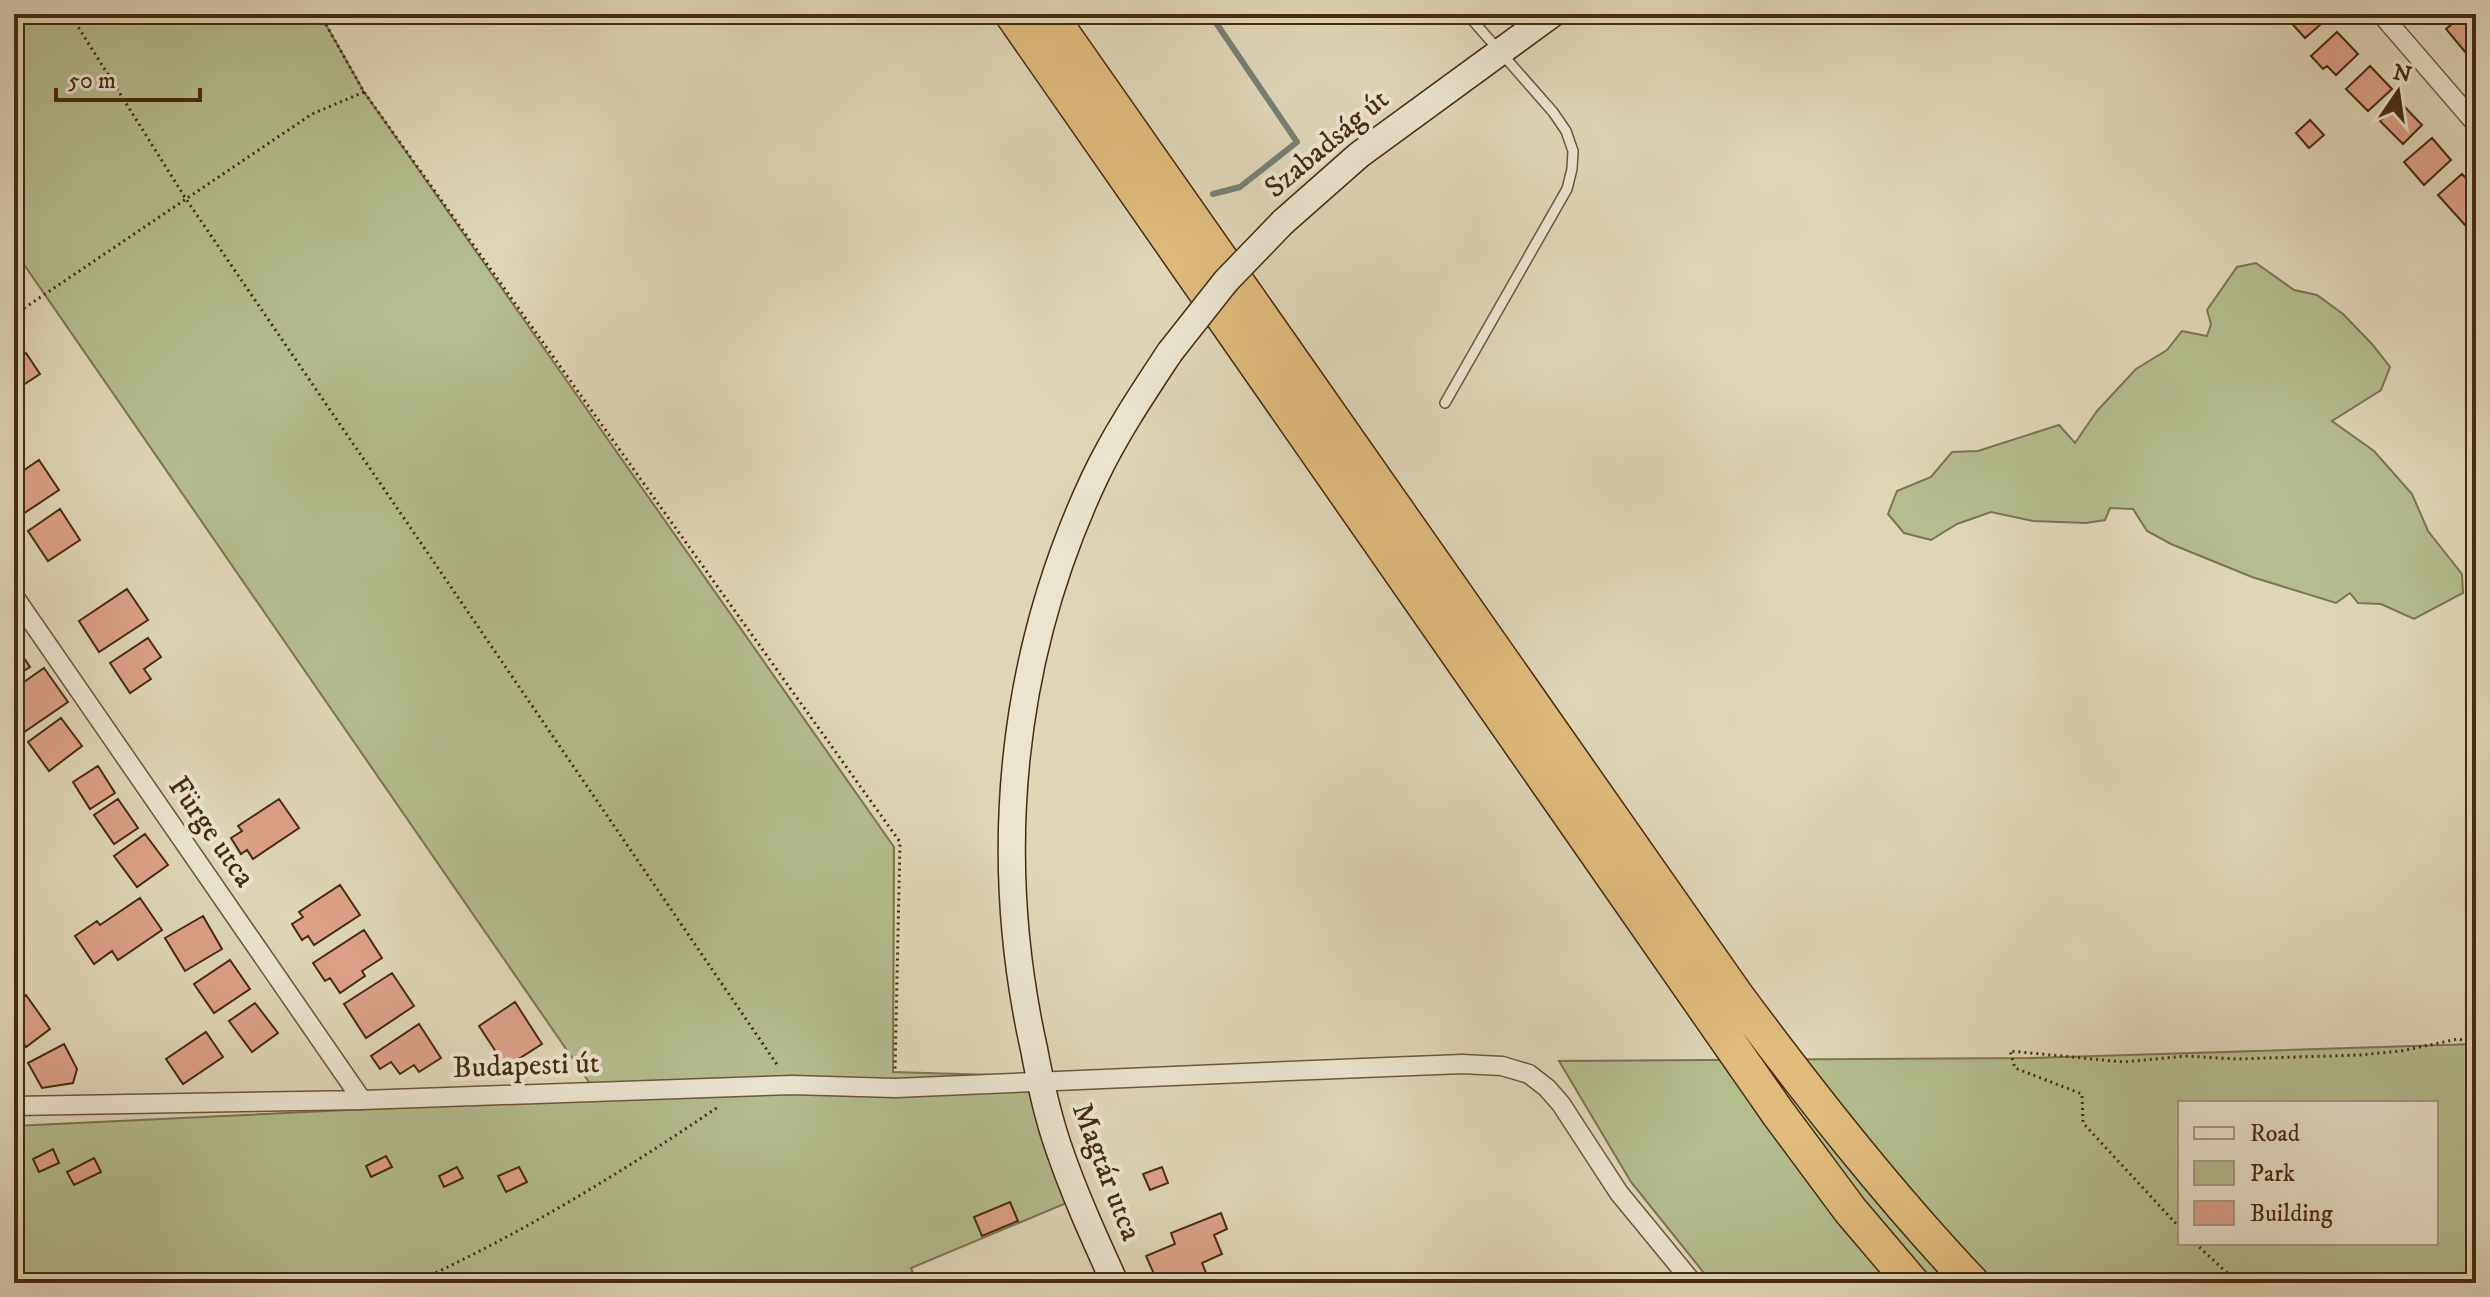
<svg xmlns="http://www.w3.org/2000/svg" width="2490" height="1297" viewBox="0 0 2490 1297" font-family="'IM FELL DW Pica',serif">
<rect width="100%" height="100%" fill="#dfd6b8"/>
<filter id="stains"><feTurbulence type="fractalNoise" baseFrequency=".0025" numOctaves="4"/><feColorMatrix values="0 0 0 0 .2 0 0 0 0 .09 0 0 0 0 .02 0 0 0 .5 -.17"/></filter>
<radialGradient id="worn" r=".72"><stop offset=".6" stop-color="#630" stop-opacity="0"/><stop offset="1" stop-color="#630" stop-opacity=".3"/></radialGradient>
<path fill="#b4bd8e" stroke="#7e744e" stroke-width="2" fill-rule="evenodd" d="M14 14H320L364 92 894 847 893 1072 1023 1076 1076 1199 911 1268 917 1283H14V1126L600 1098 14 250Z
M2256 263 2294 290 2317 295 2343 314 2372 344 2390 367 2381 390 2332 421 2374 451 2412 494 2428 531 2462 574 2463 593 2414 619 2381 604 2358 603 2350 593 2336 603 2252 577 2171 544 2147 531 2133 509 2110 508 2105 520 2086 523 2033 521 1991 512 1957 524 1931 540 1904 533 1888 514 1897 491 1931 477 1952 452 1978 451 2059 425 2075 443 2097 411 2136 369 2167 350 2182 331 2207 336 2211 324 2207 310 2237 267Z
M2476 1044V1283H1712L1631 1182 1559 1061 2029 1058ZM2180 1103H2436V1243H2180Z"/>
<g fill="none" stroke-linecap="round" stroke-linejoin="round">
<path stroke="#777f74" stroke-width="6" d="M1210 14 1297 142 1240 187 1213 194"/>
</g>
<path fill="#dda188" stroke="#472b0e" stroke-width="2" d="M2288 14H2324L2328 18 2305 38 2285 16Z
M2463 15 2476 30V44L2466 53 2446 29Z
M2337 32 2358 54 2336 75 2327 66 2323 69 2311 56Z
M2370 66 2392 89 2368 111 2346 89Z
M2400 102 2422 125 2403 144 2380 121Z
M2310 120 2324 135 2309 148 2296 133Z
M2432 138 2451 160 2424 185 2404 162Z
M2462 174 2476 189V215L2465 225 2438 195Z
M26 353 40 374 14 391V359Z
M39 460 59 490 14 520V477Z
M60 509 80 540 48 561 28 531Z
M127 589 148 620 99 652 79 621Z
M148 638 161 657 144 669 151 679 130 693 110 663Z
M14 643 30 667 14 677Z
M44 668 68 702 14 739V689Z
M61 718 82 746 49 771 28 742Z
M98 766 115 793 90 809 73 782Z
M118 799 138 828 114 844 94 815Z
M279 799 299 828 253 859 247 850 241 854 231 838 242 831 238 826Z
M145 834 168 865 137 887 114 856Z
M340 885 360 915 314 945 308 936 302 940 292 924 303 917 299 912Z
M140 898 162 930 118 960 112 951 94 964 75 936 97 921 100 925Z
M203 916 222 949 185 971 165 938Z
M364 930 382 958 362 971 365 976 340 993 330 978 325 981 313 963Z
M230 960 250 989 214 1013 194 984Z
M392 973 414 1006 366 1038 344 1004Z
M26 995 50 1029 26 1047 14 1030V1003Z
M515 1002 542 1044 506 1067 479 1026Z
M255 1003 278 1033 252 1052 229 1021Z
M419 1024 441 1058 419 1072 414 1065 400 1074 391 1062 380 1069 371 1056Z
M206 1032 223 1057 183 1084 166 1059Z
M64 1044 77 1069 73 1083 42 1088 28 1063Z
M53 1149 59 1163 39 1172 33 1159Z
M386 1156 392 1167 371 1177 366 1166Z
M94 1158 101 1172 74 1185 67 1172Z
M457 1167 463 1178 444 1187 439 1176Z
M519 1167 527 1182 506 1192 498 1176Z
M1162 1167 1168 1183 1150 1190 1143 1174Z
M1010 1202 1018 1221 982 1236 974 1217Z
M1221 1213 1227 1229 1214 1235 1222 1254 1202 1263 1209 1280 1201 1283H1158L1146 1256 1175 1244 1171 1233Z"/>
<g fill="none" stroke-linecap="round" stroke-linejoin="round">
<defs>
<path id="lane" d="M1445 403 1567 189 1572 169 1573 151 1566 131 1553 112 1467 14"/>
<path id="street" d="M2381 14 2476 124
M14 596 362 1100
M14 1106 362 1100 792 1085 895 1088 1313 1070 1462 1064 1502 1066 1529 1074 1547 1088 1561 1104 1619 1193 1693 1283"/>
<path id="secondary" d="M1283 222 1359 155 1552 14
M1115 1283C1094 1237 1073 1191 1057 1143 1047 1113 1040 1081 1034 1049 991 856 1010 657 1095 477 1116 433 1143 393 1170 352"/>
<path id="highway" d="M1012 14 1778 1113 1850 1210 1912 1283
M1049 14 1738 998C1812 1097 1887 1193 1972 1283"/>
</defs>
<use href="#lane" stroke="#6d5638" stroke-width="12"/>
<use href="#street" stroke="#6d5638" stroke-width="21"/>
<use href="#secondary" stroke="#472b0e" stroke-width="29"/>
<use href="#highway" stroke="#472b0e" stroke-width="37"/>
<path stroke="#472b0e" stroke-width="3" stroke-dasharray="2 4" stroke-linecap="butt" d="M320 14 364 92 900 842 895 1070
M364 92 312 114 186 199 778 1066
M14 315 186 199 70 14
M2180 1228 2083 1123 2082 1094 2015 1068 2010 1051 2124 1062 2186 1056 2236 1059 2359 1055 2401 1051 2458 1039 2476 1043
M2195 1243 2238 1283
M414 1283C521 1234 621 1173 718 1107"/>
<use href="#lane" stroke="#eae4d1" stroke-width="9"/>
<use href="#street" stroke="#eae4d1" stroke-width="18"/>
<use href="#secondary" stroke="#eae4d1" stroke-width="26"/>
<use href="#highway" stroke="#e0bb7c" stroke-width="34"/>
<defs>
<path id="secondary-bridge" d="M1170 352 1226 281 1283 222"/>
</defs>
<use href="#secondary-bridge" stroke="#472b0e" stroke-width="29" stroke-linecap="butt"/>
<use href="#secondary-bridge" stroke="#eae4d1" stroke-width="26"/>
</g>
<g text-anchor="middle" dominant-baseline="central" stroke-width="8" stroke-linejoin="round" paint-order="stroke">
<g font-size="30" fill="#472b0e" stroke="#eae4d1">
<text transform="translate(1327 144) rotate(-40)">Szabadság út</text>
<text transform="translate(211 832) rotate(55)">Fürge utca</text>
<text transform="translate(526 1066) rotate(-2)">Budapesti út</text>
<text transform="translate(1106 1172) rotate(69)">Magtár utca</text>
</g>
</g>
<rect width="2490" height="1297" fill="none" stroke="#dfd6b8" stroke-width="48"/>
<rect x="16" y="16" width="2458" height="1265" fill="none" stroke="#472b0e" stroke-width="4"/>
<rect x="24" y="24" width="2442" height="1249" fill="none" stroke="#472b0e" stroke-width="2"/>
<rect x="2178" y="1101" width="260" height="144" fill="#eae4d1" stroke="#a99a83" stroke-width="2"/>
<rect x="2194" y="1127" width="40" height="12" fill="#eae4d1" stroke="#a99a83" stroke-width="2"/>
<text x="2250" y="1141" font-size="24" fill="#472b0e">Road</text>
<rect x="2194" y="1161" width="40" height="24" fill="#b4bd8e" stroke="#a99a83" stroke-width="2"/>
<text x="2250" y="1181" font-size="24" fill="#472b0e">Park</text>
<rect x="2194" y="1201" width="40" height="24" fill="#dda188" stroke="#a99a83" stroke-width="2"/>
<text x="2250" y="1221" font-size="24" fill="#472b0e">Building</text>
<g transform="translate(2398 92) rotate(13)" stroke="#eae4d1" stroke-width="6" paint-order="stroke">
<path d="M0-6L14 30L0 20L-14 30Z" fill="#472b0e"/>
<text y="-12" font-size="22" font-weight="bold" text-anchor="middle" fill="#472b0e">N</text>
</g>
<path d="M56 88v12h144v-12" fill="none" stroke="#472b0e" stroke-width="4"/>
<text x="68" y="88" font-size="24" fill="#472b0e" stroke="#eae4d1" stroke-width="6" paint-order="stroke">50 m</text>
<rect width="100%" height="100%" filter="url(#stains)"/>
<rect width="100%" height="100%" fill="url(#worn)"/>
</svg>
